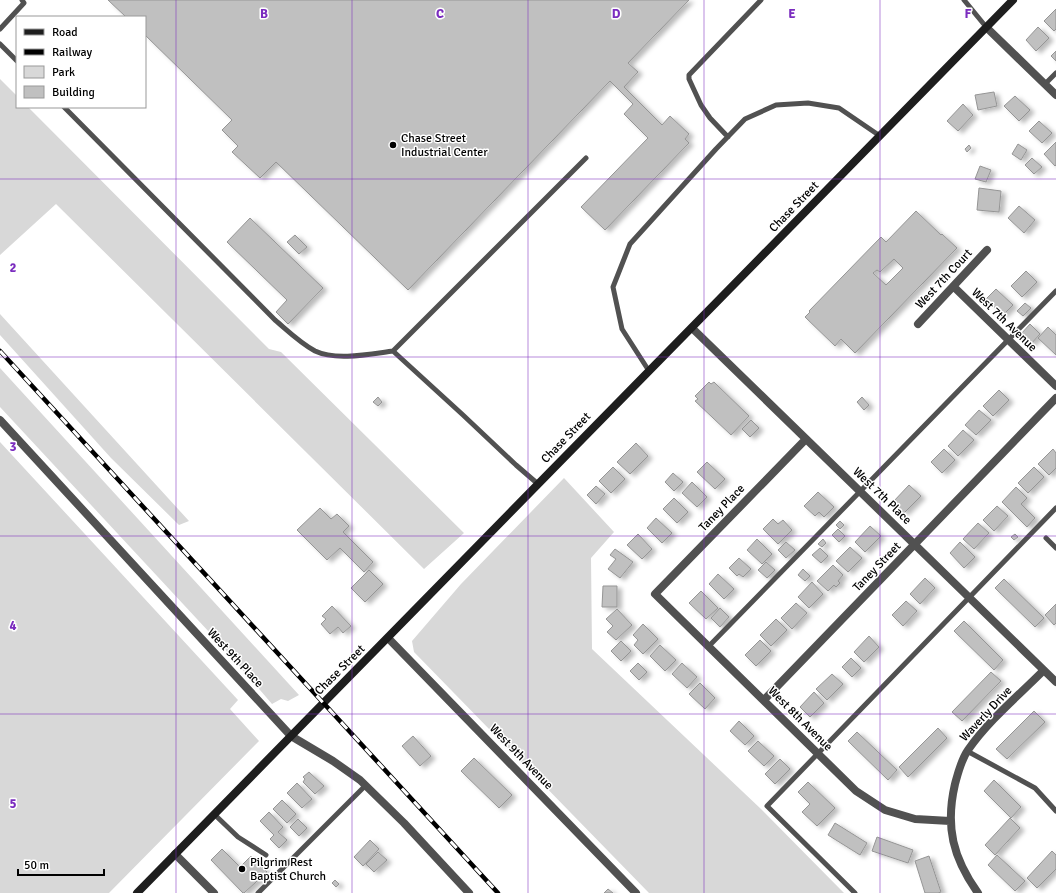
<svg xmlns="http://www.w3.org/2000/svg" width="1056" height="893" viewBox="0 0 1056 893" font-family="Signika,sans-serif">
<defs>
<filter id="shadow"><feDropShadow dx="4.5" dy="2.5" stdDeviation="2" flood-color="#0004"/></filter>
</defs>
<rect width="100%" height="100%" fill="#fff"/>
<path fill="#d8d8d8" d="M0 79 17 96V107H28L269 349 281 352 464 533 424 569 56 204 0 255Z
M0 314 189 521 179 525 111 458 0 335Z
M0 368 299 695 288 701 281 699 272 704 223 647 0 407Z
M0 442 238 700 230 709 259 741 109 893H0Z
M564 478 614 532 591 558 592 649 761 809 844 893H649L414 652 412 641 461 584Z"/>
<path fill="#c0c0c0" stroke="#959595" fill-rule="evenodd" filter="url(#shadow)" d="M108 0H689L628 63 638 72 624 87 662 125 670 116 689 134 685 139 689 143 605 230 581 207 648 138 624 114 633 104 610 81 408 290 276 162 260 178 232 152 238 146 222 130 232 120 145 35V17H126Z
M1056 9V29L1054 31 1044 21Z
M1038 27 1049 38 1036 51 1026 40Z
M1056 51V61L1051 56Z
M994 92 997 106 978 110 975 95Z
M1015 96 1030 110 1019 121 1004 106Z
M963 104 973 115 958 131 947 121Z
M1039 121 1052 133 1042 143 1029 131Z
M1056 142V165L1055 166 1044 154Z
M1018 144 1027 150 1021 160 1012 154Z
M969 145 971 148 967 152 965 149Z
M1032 158 1042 167 1034 174 1025 165Z
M980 166 991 170 986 182 975 179Z
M979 188 1001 191 999 212 977 210Z
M1019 206 1035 220 1024 233 1008 218Z
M916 211 941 235 942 234 957 248 855 353 841 339 835 346 805 317 810 312 809 311 881 237 886 242ZM894 259 903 268 886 285 873 273 877 270 880 272Z
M250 218 323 288 288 324 276 312 287 300 227 242Z
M295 235 307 247 299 254 287 242Z
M1026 271 1037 282 1022 297 1011 286Z
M996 289 1013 305 1003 315 986 299Z
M1025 303 1031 308 1023 316 1017 311Z
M1030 324 1040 334 1031 344 1021 334Z
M1048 327 1056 335V355L1038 338Z
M709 382 711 384 714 382 749 416 731 435 695 401 698 399 695 396Z
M999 390 1009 400 993 416 983 406Z
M378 397 382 402 378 406 373 402Z
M862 397 869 405 864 410 857 402Z
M979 410 991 420 976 435 965 425Z
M751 420 759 428 750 437 742 429Z
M963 430 974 440 958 456 948 446Z
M636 443 648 456 630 474 617 462Z
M944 449 955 460 942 473 931 462Z
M1053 449 1056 453V468L1049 475 1038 464Z
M707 462 725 479 715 489 697 472Z
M613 467 625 479 611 493 599 481Z
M1034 467 1044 477 1028 493 1018 483Z
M673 473 683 482 674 491 665 482Z
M692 482 707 497 697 507 682 493Z
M909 485 921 496 904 513 893 502Z
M596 486 605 494 596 504 587 495Z
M1016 487 1027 498 1021 504 1035 518 1027 527 1002 502Z
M818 492 834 507 824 517 819 512 815 516 804 506Z
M674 498 688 512 677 523 663 509Z
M997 506 1008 516 994 531 983 520Z
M320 508 331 519 337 514 349 526 343 532 373 562 364 572 340 548 327 560 297 530Z
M656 518 672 533 662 543 647 528Z
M773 519 778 524 783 520 792 530 778 544 763 529Z
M840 521 844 525 840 529 836 525Z
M978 523 989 533 974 549 963 539Z
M870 526 881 536 865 552 855 542Z
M838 529 845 536 839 542 832 535Z
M638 534 652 549 642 559 627 545Z
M1015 534 1018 537 1014 540 1011 537Z
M757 539 772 554 762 564 747 550Z
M823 539 826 543 822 547 818 544Z
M786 542 795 550 786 558 778 550Z
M960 542 975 557 964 568 950 553Z
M850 547 862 558 848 572 836 561Z
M820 548 828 556 821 563 812 555Z
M615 549 633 562 620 578 608 569 616 559 610 555Z
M739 558 751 569 743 577 739 574 737 576 729 568Z
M766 562 775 570 767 578 758 570Z
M833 565 843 575 838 581 840 583 836 587 834 585 828 591 817 581Z
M803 569 810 576 805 581 798 575Z
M369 570 383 584 365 602 351 588Z
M718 574 734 589 724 599 709 584Z
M925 578 935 588 920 604 910 594Z
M1004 579 1044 618 1035 627 995 588Z
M812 582 823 594 809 608 798 597Z
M603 586H617V607H602Z
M701 591 718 608 706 619 689 603Z
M906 601 917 611 903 626 892 615Z
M796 603 807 613 792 629 781 618Z
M1056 604V623L1054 625 1045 615Z
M332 606 351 626 343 633 338 627 330 634 321 624 326 619 322 616Z
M720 608 729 617 720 627 711 618Z
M617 609 632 625 616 640 607 632 613 626 606 619Z
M776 619 787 630 771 646 760 635Z
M964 621 1003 660 994 670 954 631Z
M643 624 658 639 643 654 634 645 638 640 633 635Z
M869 636 879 647 864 662 854 652Z
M760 640 771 651 756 666 745 655Z
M621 641 631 651 621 661 611 651Z
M660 645 676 660 665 671 650 656Z
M851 658 861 668 852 677 842 667Z
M638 663 647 672 639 680 630 671Z
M682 663 697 677 687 688 672 674Z
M991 672 1001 681 962 721 952 712Z
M832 674 843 684 827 700 816 689Z
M700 683 715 698 705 709 689 694Z
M814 692 824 703 810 717 800 707Z
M1034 711 1045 722 1007 759 996 749Z
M739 721 754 736 745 745 730 731Z
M938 728 947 738 908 777 899 767Z
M857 732 897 770 888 780 848 741Z
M413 736 431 756 420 766 402 746Z
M758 741 774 756 764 766 748 751Z
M474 758 512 795 499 808 461 771Z
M780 759 790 769 775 784 765 774Z
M309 772 324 786 315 794 303 782 305 779 303 777Z
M994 780 1021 807 1011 818 984 791Z
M808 782 835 808 817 826 802 812 810 804 798 792Z
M297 783 312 799 302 808 287 793Z
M282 800 296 814 287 823 273 809Z
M269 812 283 827 278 832 287 840 279 848 270 839 274 835 260 821Z
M1010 818 1020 828 995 855 985 845Z
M298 819 307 828 299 836 290 827Z
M835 823 867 843 860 855 828 835Z
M877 837 913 850 908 863 872 851Z
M370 840 379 849 363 866 354 857Z
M222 849 240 867 251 856 267 872 244 893H243L211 860Z
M1052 851 1056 855V869L1037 888 1027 878Z
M378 852 387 860 374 872 366 864Z
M997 855 1025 881 1015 891 988 865Z
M929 856 941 892 938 893H925L915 861Z
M335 880 339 884 336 887 332 883Z
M608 889 613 893H604Z"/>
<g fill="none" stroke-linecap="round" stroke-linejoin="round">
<path stroke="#515151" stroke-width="5" d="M964 0 987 28
M0 29 24 3 22 0
M0 44 17 61
M1045 84 1056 73
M64 107 275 320C288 331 300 343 315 351 336 361 370 354 393 351L463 415 516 465 538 484
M728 137 710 118 701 105 689 79V75L761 0
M393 351 586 158
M649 371 622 329 613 287 630 244 716 149 745 119 776 105 808 103 839 108 880 136
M1046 538 1056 548
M709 646 1056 291
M967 751 1035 788 1056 811
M214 814 238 837 266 855
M258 893 366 785
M855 893 767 806 1056 508"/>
<path stroke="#515151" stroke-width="8" d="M987 28 1056 95
M954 287 1056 386
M918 324 987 250
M692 328 1056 682
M0 420 291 736 333 761 360 780 404 823 469 893
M806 439 655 594 856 791 885 810 915 819 950 821
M388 638 636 893
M764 700 1056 398
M175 854 214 893
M978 893C953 858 945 827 955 784 958 773 961 760 968 750 988 721 1018 696 1043 671"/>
<path stroke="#1e1e1e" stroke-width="8" d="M137 893 1013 0"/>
<defs>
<path id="rail" d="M0 351 498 893"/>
</defs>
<use href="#rail" stroke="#000" stroke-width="4.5"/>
<use href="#rail" stroke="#fff" stroke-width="3" stroke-dasharray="9" stroke-linecap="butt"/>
</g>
<path fill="none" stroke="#7b2cbf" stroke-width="1" stroke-opacity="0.55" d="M176 0V893M352 0V893M528 0V893M704 0V893M880 0V893M0 179H1056M0 357H1056M0 536H1056M0 714H1056"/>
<g fill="#000" stroke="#fff" stroke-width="1.5">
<circle cx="393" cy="145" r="4"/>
<circle cx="242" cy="869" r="4"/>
</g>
<g text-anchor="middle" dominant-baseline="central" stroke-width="3" stroke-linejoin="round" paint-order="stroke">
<g font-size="12" fill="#000" stroke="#fff" text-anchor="start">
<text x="401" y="138">Chase Street<tspan x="401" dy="14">Industrial Center</tspan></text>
<text x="250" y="862">Pilgrim Rest<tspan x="250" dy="14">Baptist Church</tspan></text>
</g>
<g font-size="12" fill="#000" stroke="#fff">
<text transform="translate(794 207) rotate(-46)">Chase Street</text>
<text transform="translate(944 279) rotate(-47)">West 7th Court</text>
<text transform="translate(1004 320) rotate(44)">West 7th Avenue</text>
<text transform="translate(566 438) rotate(-46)">Chase Street</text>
<text transform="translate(882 496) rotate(44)">West 7th Place</text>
<text transform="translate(722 508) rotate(-46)">Taney Place</text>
<text transform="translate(877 567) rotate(-46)">Taney Street</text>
<text transform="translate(235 658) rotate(47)">West 9th Place</text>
<text transform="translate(340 670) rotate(-45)">Chase Street</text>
<text transform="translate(986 714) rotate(-47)">Waverly Drive</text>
<text transform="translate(800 719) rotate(45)">West 8th Avenue</text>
<text transform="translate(521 757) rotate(46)">West 9th Avenue</text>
</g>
</g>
<g font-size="13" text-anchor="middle" font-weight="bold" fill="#7b2cbf" stroke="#fff" stroke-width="3" stroke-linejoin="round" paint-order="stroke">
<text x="264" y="18">B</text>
<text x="440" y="18">C</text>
<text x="616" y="18">D</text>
<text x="792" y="18">E</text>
<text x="968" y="18">F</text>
<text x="13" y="272">2</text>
<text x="13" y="451">3</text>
<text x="13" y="630">4</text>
<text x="13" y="808">5</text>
</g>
<rect x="16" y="16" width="130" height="92" fill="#ffffff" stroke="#999999"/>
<rect x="24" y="29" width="20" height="6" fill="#1e1e1e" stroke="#999999"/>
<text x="52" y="36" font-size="12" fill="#000000">Road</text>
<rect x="24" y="49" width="20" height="6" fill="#000000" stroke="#999999"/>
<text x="52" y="56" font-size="12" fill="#000000">Railway</text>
<rect x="24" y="66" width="20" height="12" fill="#d8d8d8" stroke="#999999"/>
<text x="52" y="76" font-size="12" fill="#000000">Park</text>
<rect x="24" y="86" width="20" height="12" fill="#c0c0c0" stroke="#999999"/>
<text x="52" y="96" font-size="12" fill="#000000">Building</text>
<path d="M18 869v6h86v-6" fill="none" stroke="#000000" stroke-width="2"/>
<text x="24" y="869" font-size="12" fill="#000000" stroke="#ffffff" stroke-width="3" paint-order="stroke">50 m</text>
</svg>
